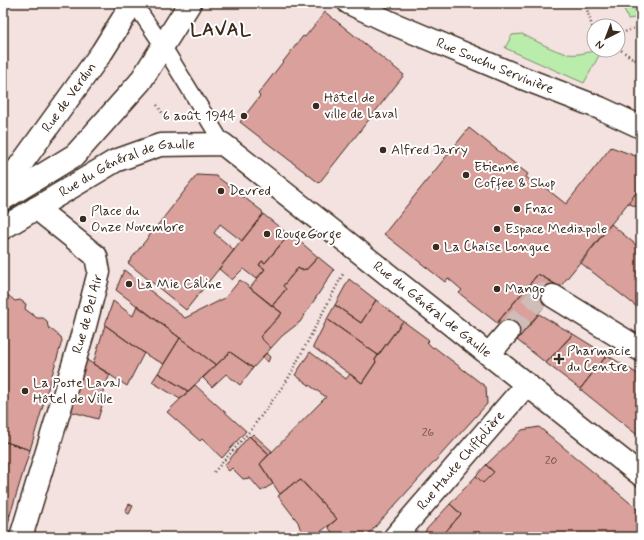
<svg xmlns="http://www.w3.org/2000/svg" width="644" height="540" viewBox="0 0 644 540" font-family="Mynerve,sans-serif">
<rect width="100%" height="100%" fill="#f4e2e1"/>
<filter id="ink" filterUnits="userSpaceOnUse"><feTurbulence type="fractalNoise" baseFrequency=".025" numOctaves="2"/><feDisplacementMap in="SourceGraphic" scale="8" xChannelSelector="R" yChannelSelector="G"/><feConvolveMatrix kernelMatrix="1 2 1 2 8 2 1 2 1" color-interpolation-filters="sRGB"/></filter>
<g filter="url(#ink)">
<path fill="#baecac" stroke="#7a8b65" d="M622 3H641V17L628 19Z
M522 34C537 41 553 51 568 54 580 56 591 50 602 50L584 83 505 48 512 35Z"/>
<path fill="#daa09b" stroke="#3b2a1e" d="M325 12 404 75 319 183 240 122 260 96 258 94 303 36 305 37Z
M469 128 528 174 526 177 541 189 543 186 566 204 611 147 641 158V187L560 287 538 274 497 323 459 293 462 290 448 278 445 282 384 234Z
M197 175 216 176 262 211 263 214 242 241 220 224 214 233 234 250 186 310 128 263Z
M641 187V209L628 203Z
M263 214 289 235 265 263 262 261 259 265 265 269 256 279 243 269 232 280 219 269Z
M611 224 641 249V310L581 263Z
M290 233 318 257 307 269 301 270 298 268 283 286 286 289 272 306 250 288 265 269 259 265 262 261 265 263Z
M318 257 334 270 300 322 282 336 271 348 260 337 282 313 272 306 286 289 283 286 298 268 301 270 307 269Z
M124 270 185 318 225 298 240 280 282 313 260 337 271 348 253 368 230 352 216 365 116 290Z
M538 274 560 287 517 340 497 323Z
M349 279 376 300 361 323 335 305Z
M3 286 5 287 3 291 15 301 20 300 26 304 25 309 37 318H43L47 321 48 327 61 337 62 341 30 450 3 441Z
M376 300 403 321 378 355 327 319 335 305 361 323Z
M113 301 133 316 137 305 180 338 164 364 148 356 105 325Z
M539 314 573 334 546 363 517 340Z
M327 319 378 355 375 360 376 362 362 383 313 347Z
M403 321 429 340 427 342 433 348 434 347 486 387 487 404 366 537H336L328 527 337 519 301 480 296 483 295 482 280 494 260 464 326 397 295 375 310 352 346 379 350 374 362 383 376 362 375 360Z
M105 325 144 353 127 386 93 364Z
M573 334 607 355 580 389 546 363Z
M180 338 216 365 188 391 158 373Z
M230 352 253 368 240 385 226 374 212 387 203 378Z
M266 353 270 357 268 362 262 357Z
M607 355 641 376V438L580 389Z
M85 359 110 374 102 394V406L98 419 69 411Z
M158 373 188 391 180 399 152 382Z
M195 385 246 431 222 458 202 439 200 441 167 412Z
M539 427 641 512V537H441L461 514 450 504 476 476 483 483 494 472 486 465 522 430Z
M253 434 272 451 269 454 250 437Z
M249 436 269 454 260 464 273 484 261 491 250 478 243 479 232 468 229 471 224 466Z
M3 441 30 450 10 515 3 513Z
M486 465 494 472 483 483 476 476Z
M301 480 337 519 314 537H303L298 522 278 496 295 482 296 483Z
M129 504 133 506 129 514 125 512Z
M450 504 461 514 441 537H430L425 531Z
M3 513 10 515 9 520 3 519Z
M3 519 9 520 5 533 16 537H3Z"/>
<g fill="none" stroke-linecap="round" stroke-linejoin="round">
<path stroke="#cfbdba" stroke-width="22" stroke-dasharray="22 11" stroke-linecap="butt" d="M508 332 541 294 553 296"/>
<defs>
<path id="service" d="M134 3 163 46 223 144"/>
<g id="minor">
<path d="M553 296 641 350"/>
<path d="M489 354 508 332"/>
<path id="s1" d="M21 537 85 326 99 272 96 256 36 208"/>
<path id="s2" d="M395 537 527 384"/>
</g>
<g id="secondary">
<path id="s3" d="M349 3 396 25 520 77 600 108 641 127"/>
<path id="s4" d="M3 189 102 52 124 17 130 3"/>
<path d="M3 199 75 155 140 82 190 3"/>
<path id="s5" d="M3 228 115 161 160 145 223 144 641 475"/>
</g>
</defs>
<use href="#service" stroke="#3b2a1e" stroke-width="18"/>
<use href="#minor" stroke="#3b2a1e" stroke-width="25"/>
<use href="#secondary" stroke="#3b2a1e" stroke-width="25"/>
<path stroke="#3b2a1e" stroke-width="2.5" stroke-dasharray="1 3" stroke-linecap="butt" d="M585 3 594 33
M618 35 641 25
M618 48 641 64
M157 105 165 117
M214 472 250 431 288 379 343 274"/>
<use href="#service" stroke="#fff" stroke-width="15"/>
<use href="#minor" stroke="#fff" stroke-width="22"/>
<use href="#secondary" stroke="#fff" stroke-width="22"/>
</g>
</g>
<g fill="#3b2a1e" stroke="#fff" stroke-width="1.5">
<circle cx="316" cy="106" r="4"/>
<circle cx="244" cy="116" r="4"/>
<circle cx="383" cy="150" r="4"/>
<circle cx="466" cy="175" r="4"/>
<circle cx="221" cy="191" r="4"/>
<circle cx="517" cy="209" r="4"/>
<circle cx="83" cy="219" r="4"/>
<circle cx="497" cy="229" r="4"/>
<circle cx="267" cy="234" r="4"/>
<circle cx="436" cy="247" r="4"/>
<circle cx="129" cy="284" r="4"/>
<circle cx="497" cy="289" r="4"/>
<path d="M557 353h4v4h4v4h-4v4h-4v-4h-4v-4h4z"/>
<circle cx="25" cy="391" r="4"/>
</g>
<g text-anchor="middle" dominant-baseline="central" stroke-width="4" stroke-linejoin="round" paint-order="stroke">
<g font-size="12" fill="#63483d">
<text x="428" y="433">26</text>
<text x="551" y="461">20</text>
</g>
<g font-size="14" fill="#3b2a1e" stroke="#fff">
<text stroke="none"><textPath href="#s3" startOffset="159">Rue Souchu Servinière</textPath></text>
<text stroke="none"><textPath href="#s4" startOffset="113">Rue de Verdun</textPath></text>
<text stroke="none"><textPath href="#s5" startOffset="140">Rue du Général de Gaulle</textPath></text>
<text stroke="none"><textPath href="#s5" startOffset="508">Rue du Général de Gaulle</textPath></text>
<text stroke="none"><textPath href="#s1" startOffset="233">Rue de Bel Air</textPath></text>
<text stroke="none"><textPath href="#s2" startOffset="101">Rue Haute Chiffolière</textPath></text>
</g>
<g font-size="14" fill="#3b2a1e" stroke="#fff" text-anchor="start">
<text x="324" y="98">Hôtel de<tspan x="324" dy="16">ville de Laval</tspan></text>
<text x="236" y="116" text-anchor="end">6 août 1944</text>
<text x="391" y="150">Alfred Jarry</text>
<text x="474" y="167">Etienne<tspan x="474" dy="16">Coffee &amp; Shop</tspan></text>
<text x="229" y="191">Devred</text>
<text x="525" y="209">Fnac</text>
<text x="91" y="211">Place du<tspan x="91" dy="16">Onze Novembre</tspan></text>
<text x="505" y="229">Espace Mediapole</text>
<text x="275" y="234">RougeGorge</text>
<text x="444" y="247">La Chaise Longue</text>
<text x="137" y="284">La Mie Câline</text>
<text x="505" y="289">Mango</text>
<text x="567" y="351">Pharmacie<tspan x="567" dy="16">du Centre</tspan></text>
<text x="33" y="383">La Poste Laval<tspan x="33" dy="16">Hôtel de Ville</tspan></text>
</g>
<g font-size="18" font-weight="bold" letter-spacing="1" fill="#3b2a1e" stroke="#fff">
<text x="221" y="30">LAVAL</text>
</g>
</g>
<rect width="644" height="540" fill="none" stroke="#fff" stroke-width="16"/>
<rect x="8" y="8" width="628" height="524" fill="none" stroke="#3b2a1e" stroke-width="1.5" filter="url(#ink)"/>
<g transform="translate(606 38) rotate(222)"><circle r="19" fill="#ffffff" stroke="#b1aaa5"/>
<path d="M0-3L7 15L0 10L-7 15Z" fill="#3b2a1e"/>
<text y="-6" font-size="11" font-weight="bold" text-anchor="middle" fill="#3b2a1e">N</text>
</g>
</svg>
